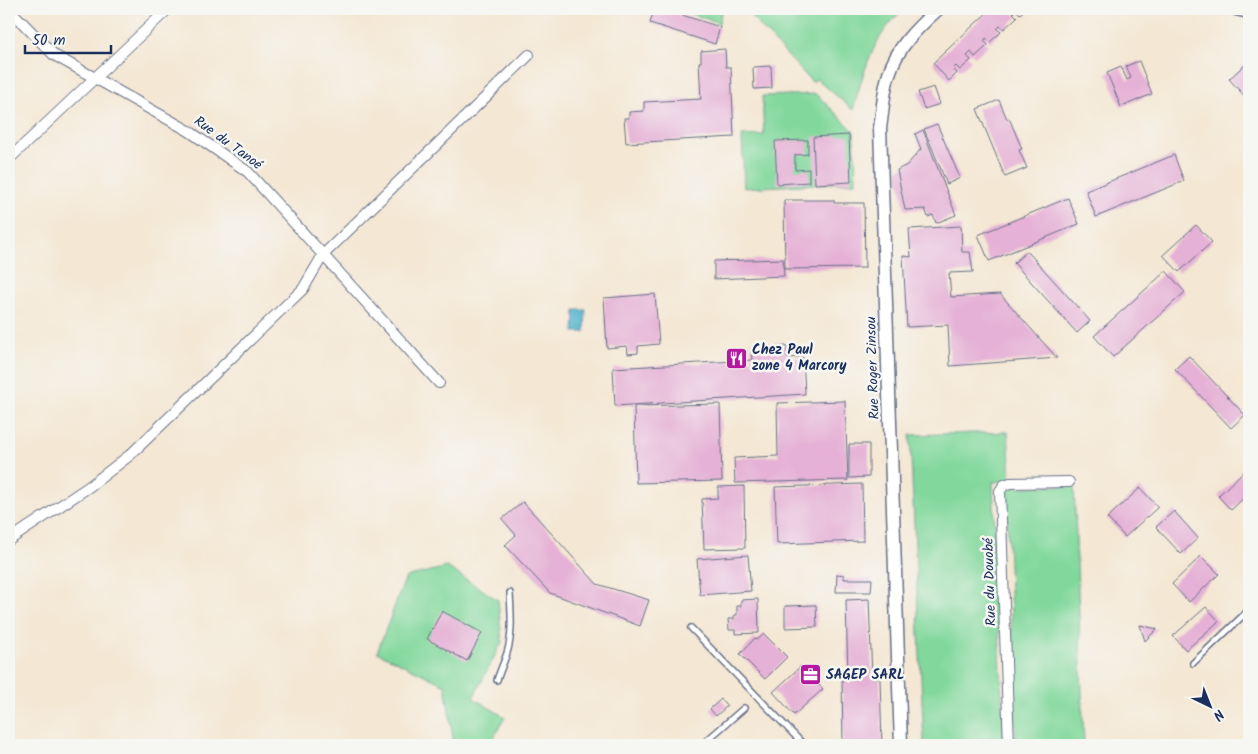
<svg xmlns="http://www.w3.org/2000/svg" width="1258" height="754" viewBox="0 0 1258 754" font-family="Kalam,sans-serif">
<rect width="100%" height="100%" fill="#f6f6f2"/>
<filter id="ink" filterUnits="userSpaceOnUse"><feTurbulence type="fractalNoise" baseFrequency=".02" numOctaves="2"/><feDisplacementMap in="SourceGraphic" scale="10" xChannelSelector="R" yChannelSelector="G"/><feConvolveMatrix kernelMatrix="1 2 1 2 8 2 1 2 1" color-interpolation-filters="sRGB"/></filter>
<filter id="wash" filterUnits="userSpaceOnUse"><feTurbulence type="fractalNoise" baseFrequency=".0096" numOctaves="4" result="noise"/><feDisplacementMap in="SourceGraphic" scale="20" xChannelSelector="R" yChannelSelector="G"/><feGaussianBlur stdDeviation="1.12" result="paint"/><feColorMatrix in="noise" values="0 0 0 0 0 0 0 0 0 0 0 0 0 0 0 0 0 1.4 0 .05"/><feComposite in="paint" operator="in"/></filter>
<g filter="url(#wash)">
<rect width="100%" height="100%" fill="#f4e7d3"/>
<path fill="#82d89c" stroke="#4e847d" d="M676 9H722L719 23Z
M744 9H904C872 37 864 71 853 110L817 79 812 82Z
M816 94 854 131 856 182 744 188 742 136 764 135 762 96Z
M1008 432 1011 481 993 482 1004 745H924L910 435Z
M1074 485 1084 745H1016L1006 488Z
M447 567 498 600 502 642 473 698 505 717 490 745H454L445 685 377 652 406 577Z"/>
<path fill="#4cb0cb" stroke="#347094" d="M575 310H586L585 332H574Z"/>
<g id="blocks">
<path fill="#e5b1d6" d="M654 9H663L720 27 715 44 650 23Z
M991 9H1026L1020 14 1016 10 1013 13 1017 17 1004 29 1000 26 997 29 1001 32 990 42 986 38 984 41 988 45 975 57 971 52 967 56 971 60 960 70 956 66 953 69 957 73 949 81 933 63Z
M725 49 726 67H731L734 137 626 143 624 118H629V112L644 111V102L701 99 699 62H701V51Z
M1139 61 1152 94 1121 107 1107 73 1121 67 1127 80 1131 78 1126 66Z
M1249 61V101L1229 79Z
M771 66 772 88 754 89 753 67Z
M934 87 940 104 924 109 918 92Z
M999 100 1007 119 1009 118 1022 149 1019 150 1027 168 1005 177 977 109Z
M937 124 960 178 947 184 924 129Z
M923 130 956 215 936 223 933 215 928 217 925 209 905 210 897 170 907 165 921 149 915 134Z
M849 135 851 182 815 184 813 137Z
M808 140V154L795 155V170L809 169V182L777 184 775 141Z
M1174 155 1184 181 1096 217 1086 191Z
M1068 198 1079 224 989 261 978 235Z
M784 200H834V203H864L865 268 785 269Z
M1196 225 1212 242 1179 272 1163 255Z
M961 226 962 252H970L973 272 949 273 951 297 1000 294 1057 358 950 366 948 325 907 327 903 256 911 257 909 229Z
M1027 251 1090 321 1077 333 1014 263Z
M783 259 784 276 714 279V261Z
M1166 271 1185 292 1113 357 1094 336Z
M655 294 659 344 638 346V353L628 354 627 346 607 348 604 298Z
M787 346V358L803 357 805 394 615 406 613 368 752 360 751 348Z
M1189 356 1245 415 1231 428 1175 369Z
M845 401 848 480 735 483 734 458 778 456 777 403Z
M720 404 722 481 636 483 634 406Z
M849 444H869V477L849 478Z
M1249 466V493L1231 510 1218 496Z
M862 484 863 541 777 544 775 487Z
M744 486 745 548 704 549 702 499 718 498V487Z
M1140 488 1158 507 1125 537 1107 518Z
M523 502 597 584 649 600 640 626 550 593 505 545 516 535 502 519Z
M1174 511 1198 538 1181 554 1156 527Z
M748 555 751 591 700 595 697 559Z
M1201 556 1219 574 1189 602 1172 584Z
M837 574 844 575V579H872L871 592H836Z
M758 599 759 633 735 634V630H729L728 619H734V615H737V606H741V600Z
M869 599 872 678H880L882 745H843L842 678H848L846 600Z
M816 605 817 627 785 628V606Z
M1206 607 1219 621 1186 650 1173 636Z
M442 611 482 633 467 661 427 639Z
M1140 625 1157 629 1145 641Z
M764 634 787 657 765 679 740 654 755 638 757 640Z
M801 666 823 689 794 715 773 692Z
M721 699 727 706 716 716 710 709Z"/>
</g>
</g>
<g filter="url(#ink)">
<use href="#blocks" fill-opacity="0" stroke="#676f87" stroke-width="1"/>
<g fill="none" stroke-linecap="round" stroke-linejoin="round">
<defs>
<path id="service" d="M691 628 804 745
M1193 663 1249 610
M497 680C500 671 504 662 507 653 513 634 511 612 510 593
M704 743 744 708"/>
<path id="minor" d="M9 9 54 55 189 131 248 172 439 383
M9 159 168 9
M9 540 90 486 130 455 303 289 323 255 529 55
M1009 745 1000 491 1004 485 1010 483 1069 482"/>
<path id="tertiary" d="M1236 9 1249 12
M901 745 880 128C883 110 883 91 889 74 897 47 918 27 938 9"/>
</defs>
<use href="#service" stroke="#676f87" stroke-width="8"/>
<use href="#minor" stroke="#676f87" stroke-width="12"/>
<use href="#tertiary" stroke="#676f87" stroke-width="15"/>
<use href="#service" stroke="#fff" stroke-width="5"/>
<use href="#minor" stroke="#fff" stroke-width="10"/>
<use href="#tertiary" stroke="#fff" stroke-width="12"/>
</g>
</g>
<defs>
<symbol id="restaurant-square" viewBox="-11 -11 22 22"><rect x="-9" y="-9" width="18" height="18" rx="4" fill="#b5179e" stroke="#f6f6f2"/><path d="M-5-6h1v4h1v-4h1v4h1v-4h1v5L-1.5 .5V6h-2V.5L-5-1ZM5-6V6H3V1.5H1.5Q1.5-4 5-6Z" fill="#fff"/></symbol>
<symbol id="office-square" viewBox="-11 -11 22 22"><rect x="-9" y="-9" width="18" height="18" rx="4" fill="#b5179e" stroke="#f6f6f2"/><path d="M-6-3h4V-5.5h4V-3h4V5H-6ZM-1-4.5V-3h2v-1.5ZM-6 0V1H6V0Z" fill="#fff"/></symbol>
</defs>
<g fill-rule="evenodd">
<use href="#restaurant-square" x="724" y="346" width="25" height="25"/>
<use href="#office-square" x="798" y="662" width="25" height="25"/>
</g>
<g text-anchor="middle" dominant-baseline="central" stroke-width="5" stroke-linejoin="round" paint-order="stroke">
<g font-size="14" fill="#1b2f5e" stroke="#f6f6f2">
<text transform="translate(228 143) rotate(36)">Rue du Tanoé</text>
<text transform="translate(873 368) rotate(-92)">Rue Roger Zinsou</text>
<text transform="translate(990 582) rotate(-92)">Rue du Douobé</text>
</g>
<g font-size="14" font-weight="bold" fill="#1b2f5e" stroke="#f6f6f2" text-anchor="start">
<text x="752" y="350">Chez Paul<tspan x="752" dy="16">zone 4 Marcory</tspan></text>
<text x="826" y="675">SAGEP SARL</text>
</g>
</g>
<rect width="1258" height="754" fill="none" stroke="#f6f6f2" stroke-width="30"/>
<g transform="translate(1210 706) rotate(137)" stroke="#f6f6f2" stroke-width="4" paint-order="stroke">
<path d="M0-4L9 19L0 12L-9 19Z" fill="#1b2f5e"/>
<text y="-8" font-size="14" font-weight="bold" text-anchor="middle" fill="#1b2f5e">N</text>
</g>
<path d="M25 45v8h86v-8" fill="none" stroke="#1b2f5e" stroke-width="2.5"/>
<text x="32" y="45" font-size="15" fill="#1b2f5e" stroke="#f6f6f2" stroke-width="4" paint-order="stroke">50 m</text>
</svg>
